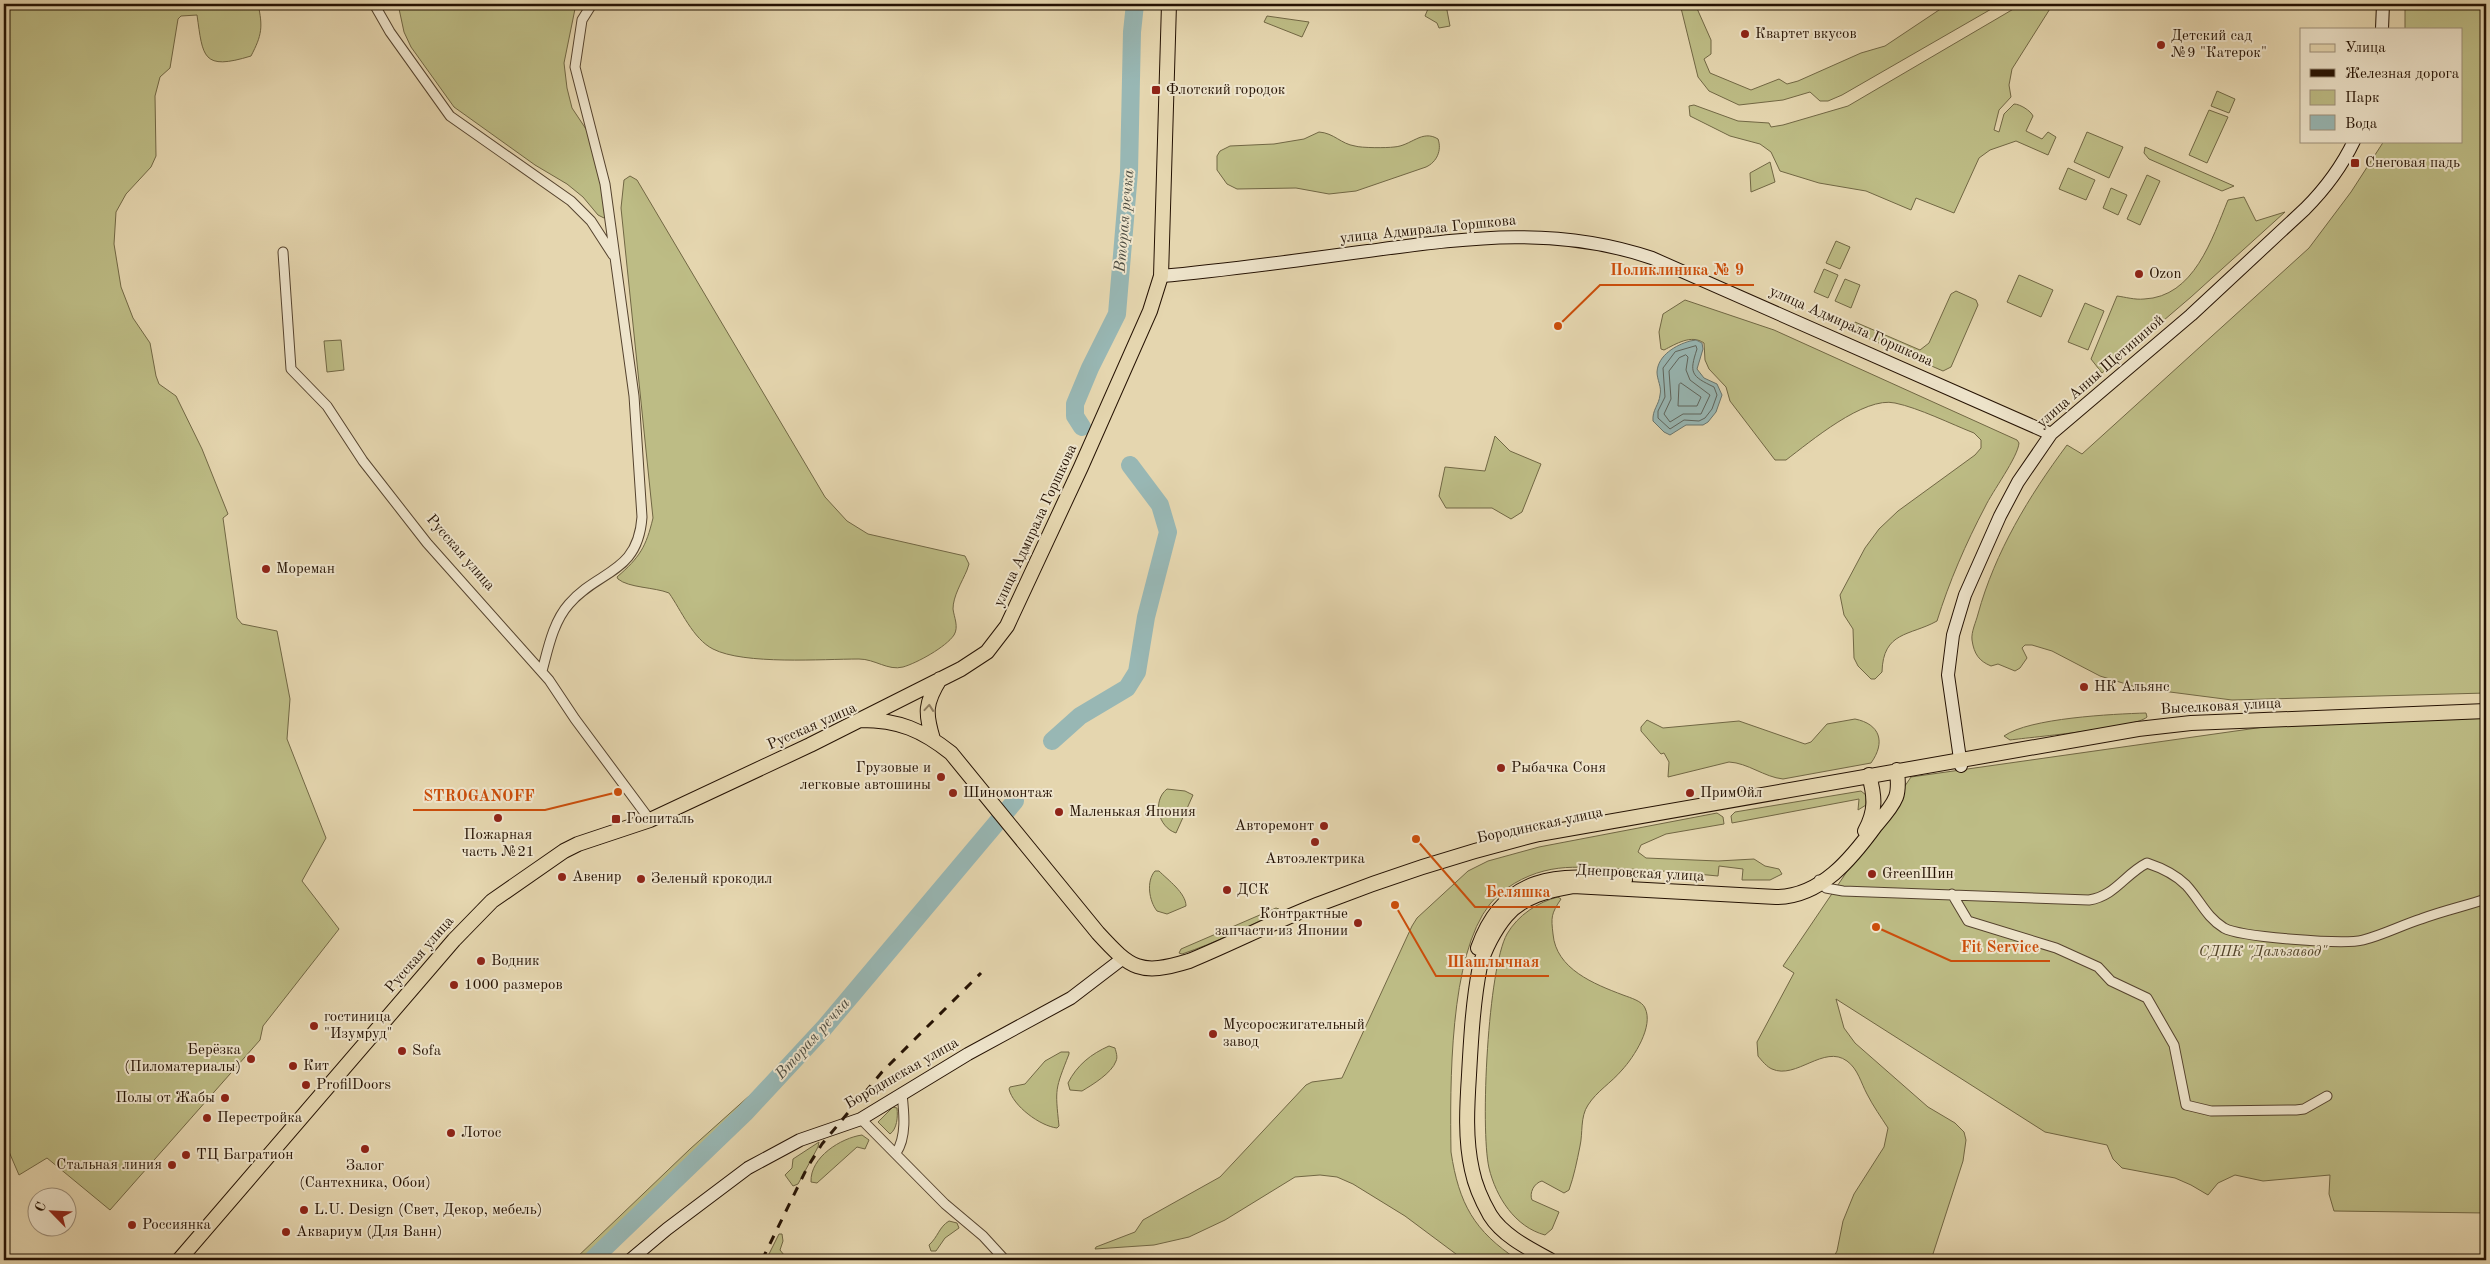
<svg xmlns="http://www.w3.org/2000/svg" width="2490" height="1264" viewBox="0 0 2490 1264" font-family="'Old Standard TT',serif">
<rect width="100%" height="100%" fill="#e5d6af"/>
<filter id="stains"><feTurbulence type="fractalNoise" baseFrequency=".004" numOctaves="4"/><feColorMatrix values="0 0 0 0 .2 0 0 0 0 .09 0 0 0 0 .02 0 0 0 .5 -.17"/></filter>
<radialGradient id="worn" r=".72"><stop offset=".6" stop-color="#630" stop-opacity="0"/><stop offset="1" stop-color="#630" stop-opacity=".3"/></radialGradient>
<path fill="#bdbc85" stroke="#716744" d="M4 4H258C263 27 262 35 251 56 202 71 203 57 197 15L181 16 178 19 170 68 160 77 155 96 156 156 151 167 126 194 116 212 114 244 121 287 133 318 150 343 156 376 159 384 176 396 202 449 228 514 223 518 237 618 242 624 277 631 290 699 287 739 326 838 302 881 339 929 263 1026 260 1040 110 1210 47 1158 19 1175 4 1140Z
M398 4H576L564 63 567 88 572 108 592 138 607 213 604 218 598 215 583 197 567 184 535 165 454 107 411 47 404 32Z
M1430 4 1446 5 1450 26 1439 28 1437 23 1425 16Z
M1680 4H1695L1711 40V54L1704 59 1710 73 1751 90 1779 79 1787 84 1798 81 1861 53 1885 46 1948 4H2000L1842 95 1828 101H1820L1810 92 1783 100 1739 105 1709 91 1698 77Z
M2022 4H2053L2012 69 2009 85 2011 97 1999 110 1994 130 1999 132 2004 114 2014 104C2020 104 2031 111 2033 116L2026 131 2042 139 2048 132 2056 137 2048 155 2016 141 1990 150 1979 158 1954 213 1916 198 1911 210 1866 191 1819 183 1780 171 1771 152 1760 144 1730 136 1690 116 1689 106 1694 105 1738 121 1769 123 1771 127 1783 125 1848 106Z
M2405 4H2486V693L2232 700 2139 688 2100 676 2052 651 2032 645H2025L2022 648 2027 658 2020 668 2015 671 1998 664 1991 666C1979 661 1974 654 1972 640 1971 632 1976 622 1978 614 1995 552 2029 496 2067 445L2082 454 2309 248 2351 192 2384 141H2461V29H2405Z
M1267 16 1309 22 1302 37 1264 22Z
M2217 91 2235 99 2229 113 2211 106Z
M2209 110 2228 117 2207 163 2189 155Z
M1319 132C1334 133 1341 144 1355 146 1361 148 1387 148 1394 147 1411 146 1422 129 1438 139 1442 150 1437 162 1426 167L1356 191 1329 194 1296 188 1237 189 1227 184 1217 170V156L1220 151 1230 146 1274 144 1304 139Z
M2087 132 2123 147 2109 178 2074 162Z
M2145 147 2234 186 2222 191 2149 159 2144 153Z
M1770 162 1775 182 1751 192 1750 173Z
M2068 168 2095 180 2086 200 2059 189Z
M2147 175 2160 181 2140 225 2127 219Z
M630 176 637 180 825 497 847 521 868 534 965 556 969 564 967 570C962 582 953 596 953 609 954 617 959 627 954 635 946 647 917 663 903 667 888 671 875 659 859 659 823 659 744 665 713 649 693 639 681 610 669 593 654 587 629 588 618 579L617 577C640 557 646 547 653 518L621 208 624 180Z
M2111 188 2127 195 2118 215 2103 208Z
M2244 197 2256 221 2285 212 2191 297 2102 373 2091 359 2117 296C2125 297 2135 300 2144 299 2194 297 2212 239 2228 200Z
M1836 241 1850 247 1840 269 1826 263Z
M1824 269 1838 275 1828 298 1814 292Z
M2019 275 2053 290 2041 317 2007 302Z
M1845 279 1860 285 1851 308 1835 301Z
M1956 291 1976 300 1978 305 1951 367 1943 371 1854 332 1852 328 1855 322 1920 350 1929 343 1951 294Z
M1685 300 1774 330 2017 440 2019 443C2018 457 1992 492 1985 507 1966 543 1949 582 1937 621 1910 636 1883 631 1882 672L1875 679H1871L1858 666 1854 658 1853 629 1844 615 1840 595 1865 548 1879 529 1898 511 1975 455 1981 448V440L1974 433C1951 424 1919 408 1895 403 1864 396 1810 442 1786 460H1775L1730 401 1726 387 1709 369 1705 360 1704 343C1691 334 1676 344 1664 350L1661 349 1659 332 1663 314Z
M2085 303 2104 311 2088 350 2068 342Z
M341 340 344 370 327 372 324 341Z
M1495 436 1510 451 1541 464 1522 512 1511 519 1492 508H1446L1439 496 1445 467 1485 471Z
M2146 713 2147 717C2136 728 2032 737 2010 740L2004 736C2029 718 2113 714 2146 713Z
M2486 714V1213L2334 1211 2329 1194 2330 1175 2263 1181 2235 1175 2218 1183 2208 1195 2191 1185 2175 1178 2122 1168 2113 1159 2107 1145 2045 1132 1836 999 1844 1028 1855 1043 1928 1107 1955 1123 1964 1132 1966 1140 1963 1161 1931 1260H1832L1837 1251 1843 1221 1854 1194 1884 1147 1888 1128C1881 1117 1873 1106 1867 1094 1861 1083 1858 1069 1847 1061 1824 1044 1796 1080 1772 1069 1767 1067 1762 1061 1758 1056L1757 1042 1794 973 1783 966 1911 777 2271 726Z
M1855 719C1880 724 1886 742 1871 763L1783 779C1764 777 1748 763 1729 762L1668 777 1669 762 1664 753 1661 754 1641 731V727L1647 720 1663 728 1739 721 1805 744 1811 742 1827 724Z
M1167 789 1185 791 1193 795 1176 833C1158 827 1152 801 1167 789Z
M1861 791 1866 795V805L1858 810 1859 799 1732 823 1731 816 1735 812Z
M1717 813 1723 817 1724 824 1666 834 1641 845 1638 852 1646 858 1718 861 1754 859 1765 866 1779 869 1782 874 1770 880H1742L1743 869 1719 866 1718 876C1679 872 1640 869 1601 868 1582 867 1563 866 1544 871 1524 876 1503 888 1490 904 1449 955 1450 1086 1451 1152 1459 1204 1474 1231 1518 1260H1464L1405 1216 1353 1184 1337 1177 1320 1175 1295 1177 1225 1220 1189 1237 1154 1245 1095 1249 1096 1247 1135 1232 1143 1220 1220 1177 1306 1085 1312 1082 1342 1078 1412 926 1417 918 1468 871 1488 861 1539 847Z
M1155 871H1159C1168 880 1186 893 1186 906L1167 914 1157 911C1149 901 1146 881 1155 871Z
M1558 897 1561 899C1551 914 1551 917 1553 934 1556 969 1594 984 1623 995 1631 998 1642 1001 1645 1008 1654 1026 1634 1057 1622 1070 1611 1083 1597 1091 1588 1105 1580 1117 1583 1133 1580 1146 1577 1161 1574 1176 1569 1190L1564 1193 1542 1181C1534 1183 1529 1193 1532 1200L1559 1212 1552 1229 1545 1235C1515 1227 1496 1197 1489 1168 1480 1128 1488 968 1507 934 1518 915 1538 902 1558 897Z
M1276 908 1279 909 1278 912C1247 927 1215 943 1182 954L1179 953 1181 949Z
M1109 1046 1115 1048C1116 1052 1118 1057 1116 1061 1112 1073 1092 1085 1082 1091L1070 1090 1068 1083C1077 1065 1091 1054 1109 1046Z
M1061 1052H1069V1054C1055 1090 1055 1088 1059 1126L1057 1128C1040 1126 1013 1106 1009 1089L1010 1087 1025 1084 1045 1061Z
M768 1079V1084L583 1260H574L690 1149Z
M893 1107 897 1108C898 1117 897 1129 890 1134L878 1122Z
M862 1135 869 1140 865 1149 857 1147 817 1183 811 1182C810 1157 841 1138 862 1135Z
M819 1142 818 1147 798 1184 793 1186 785 1175 792 1168 793 1159Z
M949 1221 957 1223 959 1228 945 1238 936 1251H931L929 1245C938 1237 939 1227 949 1221Z
M779 1234H782L783 1241 780 1250 788 1260H766Z"/>
<path fill="#98b7b4" stroke="#6a756d" d="M1690 341 1696 340 1702 343 1703 349 1697 369 1704 378 1717 384 1722 395 1716 412 1708 422 1703 425H1686L1670 435 1664 432 1653 421C1652 410 1659 405 1660 395 1662 387 1657 380 1657 372 1658 355 1676 345 1690 341Z"/>
<g fill="none" stroke-linecap="round" stroke-linejoin="round">
<path stroke="#5e645c" stroke-width="1" d="M1696 346 1697 349C1689 373 1691 376 1714 387L1717 395 1712 409 1705 418 1699 421 1684 420 1670 429 1658 418V411L1665 397 1663 368 1675 352Z
M1686 355 1688 357 1686 370 1690 380 1710 395 1701 414H1683L1670 422 1664 414 1671 399 1669 371 1679 358Z
M1681 383 1701 397 1697 406H1678L1679 385Z"/>
<path stroke="#98b7b4" stroke-width="18" d="M1082 427 1075 416V404L1090 368 1117 314 1129 172 1132 32 1135 4
M1052 741 1080 716 1127 688 1137 672 1146 617 1168 532 1160 505 1130 465
M592 1260 745 1113 824 1028 1015 801"/>
<defs>
<path id="street" d="M374 4 390 32 450 116 571 201 591 221 613 255
M283 252 291 369 327 406 363 461 427 543 549 680 575 719 650 820
M542 671C548 649 553 622 569 604 598 570 638 574 642 517L634 396 605 184 575 67 582 20 592 4
M1819 880 1826 888 1843 891 2089 900C2115 896 2125 874 2147 863 2162 868 2175 874 2186 885 2200 900 2206 917 2224 928 2240 937 2344 945 2363 940 2383 935 2402 925 2421 919 2442 911 2465 906 2486 899
M1952 894 1968 921 2056 948 2098 967 2111 981 2147 998 2174 1045 2186 1105 2211 1111 2296 1110 2304 1109 2327 1096
M861 1119 945 1204 983 1236 1005 1260
M896 1153C907 1137 904 1112 902 1094"/>
<path id="secondary" d="M2382 29 2383 4
M1161 276C1230 270 1299 260 1368 251 1467 238 1555 225 1652 258L2051 434
M1961 766 1948 675 1953 635 1965 595 2000 516 2018 482 2051 434 2191 315 2305 209C2325 189 2342 166 2354 141
M630 1260 667 1229 748 1168 800 1140 861 1119 968 1054 1071 998 1122 959"/>
<path id="primary" d="M861 720C899 720 922 730 951 753L1098 933C1131 969 1140 976 1189 961 1233 943 1277 920 1322 903 1393 875 1465 852 1539 834L2138 729 2191 723 2486 711
M933 739C925 713 925 703 940 679
M1865 831C1876 811 1875 797 1869 775
M1478 948C1505 873 1557 874 1625 880
M179 1260 454 940 492 901 564 851 578 844 650 820 810 745 961 669 987 652 1007 626 1081 467 1150 311 1161 276 1169 4
M1550 1260C1530 1249 1503 1236 1490 1215 1482 1201 1475 1185 1472 1170 1465 1139 1467 1106 1469 1075 1471 1039 1473 1001 1480 966 1484 950 1495 929 1506 916 1523 896 1549 890 1573 886L1776 897C1821 897 1852 858 1876 825 1883 817 1892 807 1896 797 1899 789 1898 779 1897 770"/>
</defs>
<use href="#street" stroke="#55432e" stroke-width="11"/>
<use href="#secondary" stroke="#251203" stroke-width="14"/>
<use href="#primary" stroke="#251203" stroke-width="16"/>
<use href="#street" stroke="#eee4cb" stroke-width="9"/>
<use href="#secondary" stroke="#eee4cb" stroke-width="12"/>
<use href="#primary" stroke="#e5d6af" stroke-width="14"/>
<path stroke="#251203" stroke-width="3" stroke-dasharray="9 9" stroke-linecap="butt" d="M762 1260 807 1168 822 1144 882 1072 981 973"/>
</g>
<defs><path id="oneway-chevron" d="M-2-3.5L2.5 0L-2 3.5" fill="none" stroke-width="1.6" stroke-linecap="round" stroke-linejoin="round" transform="scale(1.25)"/></defs>
<use stroke="#8f7e62" href="#oneway-chevron" transform="translate(929 708) rotate(-85)"/>
<g fill="#8f2418" stroke="#eee4cb" stroke-width="2">
<circle cx="1745" cy="34" r="5"/>
<circle cx="2161" cy="45" r="5"/>
<rect x="1151" y="85" width="10" height="10" rx="2.5"/>
<rect x="2350" y="158" width="10" height="10" rx="2.5"/>
<circle cx="2139" cy="274" r="5"/>
<circle cx="266" cy="569" r="5"/>
<circle cx="2084" cy="687" r="5"/>
<circle cx="1501" cy="768" r="5"/>
<circle cx="941" cy="777" r="5"/>
<circle cx="953" cy="793" r="5"/>
<circle cx="1690" cy="793" r="5"/>
<circle cx="1059" cy="812" r="5"/>
<circle cx="498" cy="818" r="5"/>
<rect x="611" y="814" width="10" height="10" rx="2.5"/>
<circle cx="1324" cy="826" r="5"/>
<circle cx="1315" cy="842" r="5"/>
<circle cx="1872" cy="874" r="5"/>
<circle cx="562" cy="877" r="5"/>
<circle cx="641" cy="879" r="5"/>
<circle cx="1227" cy="890" r="5"/>
<circle cx="1358" cy="923" r="5"/>
<circle cx="481" cy="961" r="5"/>
<circle cx="454" cy="985" r="5"/>
<circle cx="314" cy="1026" r="5"/>
<circle cx="1213" cy="1034" r="5"/>
<circle cx="402" cy="1051" r="5"/>
<circle cx="251" cy="1059" r="5"/>
<circle cx="293" cy="1066" r="5"/>
<circle cx="306" cy="1085" r="5"/>
<circle cx="225" cy="1098" r="5"/>
<circle cx="207" cy="1118" r="5"/>
<circle cx="451" cy="1133" r="5"/>
<circle cx="365" cy="1149" r="5"/>
<circle cx="186" cy="1155" r="5"/>
<circle cx="172" cy="1165" r="5"/>
<circle cx="304" cy="1210" r="5"/>
<circle cx="132" cy="1225" r="5"/>
<circle cx="286" cy="1232" r="5"/>
</g>
<g text-anchor="middle" dominant-baseline="central" stroke-width="4" stroke-linejoin="round" paint-order="stroke">
<g font-size="15" fill="#251203" stroke="#eee4cb" text-anchor="start">
<text x="1755" y="34">Квартет вкусов</text>
<text x="2171" y="36">Детский сад<tspan x="2171" dy="17">№9 "Катерок"</tspan></text>
<text x="1166" y="90">Флотский городок</text>
<text x="2365" y="163">Снеговая падь</text>
<text x="2149" y="274">Ozon</text>
<text x="276" y="569">Мореман</text>
<text x="2094" y="687">НК Альянс</text>
<text x="931" y="768" text-anchor="end">Грузовые и<tspan x="931" dy="17">легковые автошины</tspan></text>
<text x="1511" y="768">Рыбачка Соня</text>
<text x="963" y="793">Шиномонтаж</text>
<text x="1700" y="793">ПримОйл</text>
<text x="1069" y="812">Маленькая Япония</text>
<text x="626" y="819">Госпиталь</text>
<text x="1314" y="826" text-anchor="end">Авторемонт</text>
<text x="498" y="835" text-anchor="middle">Пожарная<tspan x="498" dy="17">часть №21</tspan></text>
<text x="1315" y="859" text-anchor="middle">Автоэлектрика</text>
<text x="1882" y="874">GreenШин</text>
<text x="572" y="877">Авенир</text>
<text x="651" y="879">Зеленый крокодил</text>
<text x="1237" y="890">ДСК</text>
<text x="1348" y="914" text-anchor="end">Контрактные<tspan x="1348" dy="17">запчасти из Японии</tspan></text>
<text x="491" y="961">Водник</text>
<text x="464" y="985">1000 размеров</text>
<text x="324" y="1017">гостиница<tspan x="324" dy="17">"Изумруд"</tspan></text>
<text x="1223" y="1025">Мусоросжигательный<tspan x="1223" dy="17">завод</tspan></text>
<text x="241" y="1050" text-anchor="end">Берёзка<tspan x="241" dy="17">(Пиломатериалы)</tspan></text>
<text x="412" y="1051">Sofa</text>
<text x="303" y="1066">Кит</text>
<text x="316" y="1085">ProfilDoors</text>
<text x="215" y="1098" text-anchor="end">Полы от Жабы</text>
<text x="217" y="1118">Перестройка</text>
<text x="461" y="1133">Лотос</text>
<text x="196" y="1155">ТЦ Багратион</text>
<text x="162" y="1165" text-anchor="end">Стальная линия</text>
<text x="365" y="1166" text-anchor="middle">Залог<tspan x="365" dy="17">(Сантехника, Обои)</tspan></text>
<text x="314" y="1210">L.U. Design (Свет, Декор, мебель)</text>
<text x="142" y="1225">Россиянка</text>
<text x="296" y="1232">Аквариум (Для Ванн)</text>
</g>
<g font-size="15" fill="#251203" stroke="#eee4cb">
<text transform="translate(1428 230) rotate(-6)">улица Адмирала Горшкова</text>
<text transform="translate(1851 327) rotate(24)">улица Адмирала Горшкова</text>
<text transform="translate(2101 372) rotate(-41)">улица Анны Щетининой</text>
<text transform="translate(1036 526) rotate(-65)">улица Адмирала Горшкова</text>
<text transform="translate(460 553) rotate(49)">Русская улица</text>
<text transform="translate(2221 707) rotate(-3)">Выселковая улица</text>
<text transform="translate(812 727) rotate(-24)">Русская улица</text>
<text transform="translate(1540 826) rotate(-12)">Бородинская улица</text>
<text transform="translate(1640 874) rotate(3)">Днепровская улица</text>
<text transform="translate(420 955) rotate(-49)">Русская улица</text>
<text transform="translate(902 1074) rotate(-30)">Бородинская улица</text>
</g>
<g font-size="15" font-style="italic" fill="#53452a" stroke="#eee4cb">
<text x="2263" y="952">СДПК "Дальзавод"</text>
</g>
<g font-size="16" font-style="italic" fill="#4d4c41" stroke="#eee4cb">
<text transform="translate(1125 221) rotate(-85)">Вторая речка</text>
<text transform="translate(813 1039) rotate(-48)">Вторая речка</text>
</g>
</g>
<path fill="none" stroke="#cb4e0b" stroke-width="2" d="M1558 326L1600 285H1754M618 792L545 810H413M1416 839L1475 907H1560M1876 927L1951 961H2050M1395 905L1436 976H1549"/>
<g fill="#cb4e0b" stroke="#eee4cb" stroke-width="2">
<circle cx="1558" cy="326" r="5"/>
<circle cx="618" cy="792" r="5"/>
<circle cx="1416" cy="839" r="5"/>
<circle cx="1876" cy="927" r="5"/>
<circle cx="1395" cy="905" r="5"/>
</g>
<g font-size="16" text-anchor="middle" font-weight="bold" fill="#cb4e0b" stroke="#eee4cb" stroke-width="4" stroke-linejoin="round" paint-order="stroke">
<text x="1677" y="275">Поликлиника № 9</text>
<text x="479" y="801">STROGANOFF</text>
<text x="1518" y="897">Беляшка</text>
<text x="2000" y="952">Fit Service</text>
<text x="1493" y="967">Шашлычная</text>
</g>
<rect width="2490" height="1264" fill="none" stroke="#e5d6af" stroke-width="20"/>
<rect x="5" y="5" width="2480" height="1254" fill="none" stroke="#251203" stroke-width="2.5"/>
<rect x="10" y="10" width="2470" height="1244" fill="none" stroke="#251203"/>
<rect x="2300" y="28" width="162" height="115" fill="#eee4cb" stroke="#9e907b"/>
<rect x="2310" y="44" width="25" height="8" fill="#e5d6af" stroke="#9e907b"/>
<text x="2345" y="52" font-size="15" fill="#251203">Улица</text>
<rect x="2310" y="69" width="25" height="8" fill="#251203" stroke="#9e907b"/>
<text x="2345" y="78" font-size="15" fill="#251203">Железная дорога</text>
<rect x="2310" y="90" width="25" height="15" fill="#bdbc85" stroke="#9e907b"/>
<text x="2345" y="102" font-size="15" fill="#251203">Парк</text>
<rect x="2310" y="115" width="25" height="15" fill="#98b7b4" stroke="#9e907b"/>
<text x="2345" y="128" font-size="15" fill="#251203">Вода</text>
<g transform="translate(52 1212) rotate(294)"><circle r="24" fill="#eee4cb" stroke="#9e907b"/>
<path d="M0-4L9 19L0 12L-9 19Z" fill="#8f2418"/>
<text y="-8" font-size="14" font-weight="bold" text-anchor="middle" fill="#251203">С</text>
</g>
<rect width="100%" height="100%" filter="url(#stains)"/>
<rect width="100%" height="100%" fill="url(#worn)"/>
</svg>
